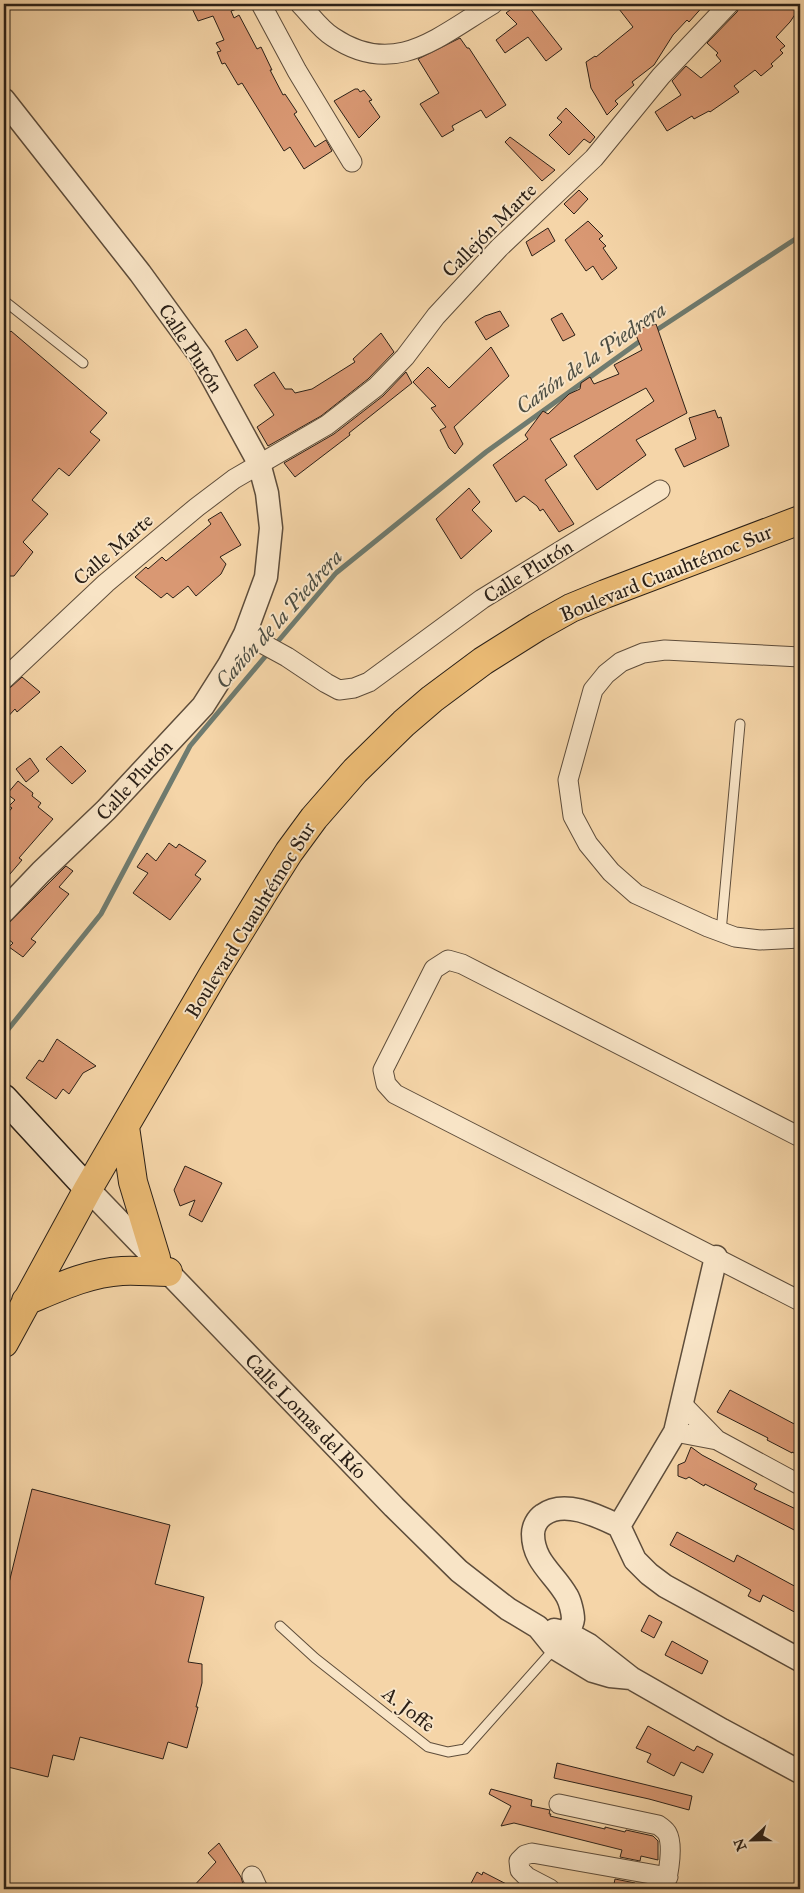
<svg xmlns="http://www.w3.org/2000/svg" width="804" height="1893" viewBox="0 0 804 1893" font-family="'IM FELL Great Primer',serif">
<rect width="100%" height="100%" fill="#f5d5a8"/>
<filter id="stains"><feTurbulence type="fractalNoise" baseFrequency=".004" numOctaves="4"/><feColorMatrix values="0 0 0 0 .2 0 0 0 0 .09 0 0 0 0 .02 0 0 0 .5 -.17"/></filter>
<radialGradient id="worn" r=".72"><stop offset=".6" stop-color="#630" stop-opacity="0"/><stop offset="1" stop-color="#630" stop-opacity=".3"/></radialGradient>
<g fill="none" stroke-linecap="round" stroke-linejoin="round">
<path stroke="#6f7b6f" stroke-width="5" d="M652 333 800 236
M274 646 336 573 486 452 643 339
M6 1032 101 914 190 746 269 652"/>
</g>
<path fill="#d99873" stroke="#2b2017" d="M190 4H242L243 7 231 11 234 18 239 15 257 49 261 47 272 70H270L283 95 285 94 297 112 294 114 315 147 326 140 332 151 304 169 290 147 284 151 242 83 238 85 225 63 222 64 217 52 221 51 216 43 224 40 213 16 198 21Z
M518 4H524L527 8 529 7 562 49 546 61 528 37 505 53 496 40 517 24 506 13Z
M633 4H705L689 22 687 20 673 35 654 65 632 82 634 85 615 101 618 104 607 115 591 88 586 62 595 56 596 57 633 27 619 9Z
M741 4H800V7L790 22 776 37 785 46 780 50 783 53 771 64 773 66 761 76 755 70 734 86 739 92 710 112 709 111 694 119 692 116 667 131 655 112 681 95 672 81 686 66 701 78 721 61 716 55 718 53 707 43 737 12Z
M460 38 467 48H469L506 105 486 118 481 110 452 126 454 130 442 137 420 104 439 93 418 59Z
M355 89H358L360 92 364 90 372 100 369 101 380 117 359 138 334 101Z
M566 108 595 137 590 143 584 139 569 155 549 135 562 122 557 118Z
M510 137 555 170 542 181 505 142Z
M579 190 588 199 574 214 564 204Z
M588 221 603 236 599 239 606 246 603 248 617 268 602 280 593 266 586 271 565 240Z
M548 228 555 241 532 256 526 242Z
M500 311 509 326 486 340 475 322 485 316Z
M562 313 575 335 563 341 551 319Z
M656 324 687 413 636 440 646 455 597 490 574 456 654 401 646 388 550 439 567 465 545 480 574 524 559 532 543 509 540 511 537 506 524 496 516 502 493 465 528 439 525 435 543 411 548 414 569 394 580 389 581 383 590 377 594 384 619 374 614 365 642 350 634 330Z
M246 329 258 347 237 361 225 341Z
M11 331 107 413 90 432 100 440 69 476 59 468 32 500 48 514 23 542 33 552 14 576H4V338Z
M381 333 394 352 368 379 321 416 268 446 257 427 274 415 254 385 274 372 285 389H292L295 393 312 389 355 362 353 359Z
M491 347 509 376 454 427 463 444 455 454 449 448 440 430 446 427 431 408 436 406 413 382 428 367 449 388Z
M406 372 412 383 349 433 350 435 295 477 284 463 334 434 383 396Z
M715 410 718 418 721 417 729 446 684 467 675 449 696 439 689 418Z
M469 488 480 502 472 510 492 531 461 559 436 519Z
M221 512 241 545 220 557 226 564 221 574 196 596 188 586 173 598 167 593 161 598 135 577 146 567 148 569 162 557 166 561 211 524 208 520Z
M22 677 40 692 17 712 15 709 4 721V690L11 687Z
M61 746 86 771 72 784 46 759Z
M30 758 39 771 26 782 16 769Z
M18 781 33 793 32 796 41 803 38 807 53 819 19 858 22 860 4 881V817L12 808 9 806 15 800 7 794Z
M169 843 176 848 179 844 206 861 195 875 201 879 170 920 133 893 148 873 137 867 147 853 156 861Z
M66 866 73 871 59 887 69 894 31 939 36 942 23 957 9 947 13 943 4 936V928Z
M57 1039 96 1066 83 1073 69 1094 63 1089 56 1099 26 1078 39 1060 43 1062Z
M185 1166 222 1183 202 1222 189 1215 195 1200 180 1206 174 1190Z
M730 1390 800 1427V1456L792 1452V1453L767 1440 768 1438 717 1412Z
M691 1447 702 1455 757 1484 754 1489 800 1511V1533L705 1484 704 1486 689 1477 686 1479 678 1476V1465L685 1462Z
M32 1489 170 1525 155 1584 204 1597 188 1662 202 1664V1683L196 1707H198L187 1748 168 1742 163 1759 80 1737 74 1760 53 1755 48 1777 4 1766V1586L8 1587Z
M677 1532 734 1562 737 1555 800 1589V1615L763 1595 760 1602 748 1596 751 1590 670 1545Z
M649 1615 662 1622 654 1638 641 1631Z
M672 1641 708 1661 702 1674 665 1655Z
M648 1726 694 1751 697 1746 713 1754 703 1773 681 1762 674 1776 647 1762 651 1754 636 1748Z
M557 1763 692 1796 689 1810 649 1799 554 1778Z
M491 1789 532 1800 531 1806 550 1810 549 1814H551L550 1816 605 1829V1827L625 1832 626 1830 653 1836 658 1841V1860L641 1856 640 1861 620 1857 622 1850 514 1823 501 1826 511 1806 489 1794Z
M219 1843 241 1877 243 1884 239 1887 235 1883 228 1889H191L216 1862 208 1853Z
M477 1872 482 1875 483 1872 516 1889H468Z
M615 1879 635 1883 634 1889H613Z"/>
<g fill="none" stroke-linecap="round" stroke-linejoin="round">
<defs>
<path id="service" d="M4 302 7 303 83 363
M721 932 740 724
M280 1626 315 1658 428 1747 448 1752 465 1749 555 1648"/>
<path id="minor" d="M261 4 297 71 352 162
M300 4C310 14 320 29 333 37 395 79 439 36 493 4
M245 634 287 657 326 683 339 690 354 688 369 682 482 599 660 490
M800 657 665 650 643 653 621 662 606 674 593 690 568 780 573 816 588 844 611 872 636 894 708 927 735 937 760 940 800 938
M4 679 106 583 197 507 234 479 327 425 376 387 405 357 436 316 499 248 594 158 661 76 729 4
M800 1137 462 964 448 960 434 969 383 1070 386 1084 395 1094 800 1301
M682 1404 717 1440
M675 1432 717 1440 800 1485
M559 1804 658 1825C661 1827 665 1830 667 1833 674 1845 668 1875 665 1888
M252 1876 258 1889
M550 1889 527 1877 520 1870 519 1861 525 1855 532 1853 668 1877"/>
<path id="tertiary" d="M4 100 140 273 201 357 259 463 267 493 271 528 266 577 245 634 229 665 203 706 106 810 41 872 4 911
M88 1189 394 1507 459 1571 508 1609 538 1627 555 1648 593 1671 610 1676 631 1678
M619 1526 675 1432 716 1257
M554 1630 567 1633 589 1645 631 1678 722 1730 800 1772
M555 1648C561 1640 572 1629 573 1619 573 1613 570 1601 567 1596 555 1574 533 1562 533 1534 533 1527 537 1519 543 1515 564 1499 598 1516 619 1526L635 1560 649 1574 665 1586 800 1660"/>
<path id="secondary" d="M4 1098 88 1189"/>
<path id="primary" d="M125 1127 133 1182 156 1258
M26 1301C57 1288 88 1273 122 1271 137 1270 153 1272 168 1272
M4 1343 88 1189 214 973 265 890 289 852 314 818 355 771 404 723 432 699 483 661 537 627 571 608 605 594 800 520"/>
</defs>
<use href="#service" stroke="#5e4d3b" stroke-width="11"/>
<use href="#minor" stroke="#5e4d3b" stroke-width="21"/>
<use href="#tertiary" stroke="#5e4d3b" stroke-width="25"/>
<use href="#secondary" stroke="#2b2017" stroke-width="29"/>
<use href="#primary" stroke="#2b2017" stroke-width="30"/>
<use href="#service" stroke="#f8e4c6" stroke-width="9"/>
<use href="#minor" stroke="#f8e4c6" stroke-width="19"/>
<use href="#tertiary" stroke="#f8e4c6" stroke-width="22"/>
<use href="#secondary" stroke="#f8e4c6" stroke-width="26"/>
<use href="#primary" stroke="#eaba74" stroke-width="28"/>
</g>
<g text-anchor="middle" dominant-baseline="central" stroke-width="4" stroke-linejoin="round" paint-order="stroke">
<g font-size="20" fill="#2b2017" stroke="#f8e4c6">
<text transform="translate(489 230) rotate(-45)">Callejón Marte</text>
<text transform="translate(191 348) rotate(57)">Calle Plutón</text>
<text transform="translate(113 549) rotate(-41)">Calle Marte</text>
<text transform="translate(528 571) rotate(-32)">Calle Plutón</text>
<text transform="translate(666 573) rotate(-22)">Boulevard Cuauhtémoc Sur</text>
<text transform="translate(134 780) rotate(-47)">Calle Plutón</text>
<text transform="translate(250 920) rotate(-58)">Boulevard Cuauhtémoc Sur</text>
<text transform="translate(306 1416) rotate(46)">Calle Lomas del Río</text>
<text transform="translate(409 1709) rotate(38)">A. Joffe</text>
</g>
<g font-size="21" font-style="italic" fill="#4d4e43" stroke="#f8e4c6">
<text transform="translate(591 358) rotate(-35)">Cañón de la Piedrera</text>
<text transform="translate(279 619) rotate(-48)">Cañón de la Piedrera</text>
</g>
</g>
<rect width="804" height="1893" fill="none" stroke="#f5d5a8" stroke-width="20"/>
<rect x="5" y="5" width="794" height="1883" fill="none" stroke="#2b2017" stroke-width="2.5"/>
<rect x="10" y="10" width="784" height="1873" fill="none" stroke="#2b2017"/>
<g transform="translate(752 1840) rotate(248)" stroke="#f8e4c6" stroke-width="4" paint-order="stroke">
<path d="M0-4L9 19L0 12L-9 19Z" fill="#2b2017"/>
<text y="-8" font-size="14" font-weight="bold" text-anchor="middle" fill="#2b2017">N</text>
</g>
<rect width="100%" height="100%" filter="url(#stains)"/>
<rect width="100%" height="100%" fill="url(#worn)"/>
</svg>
